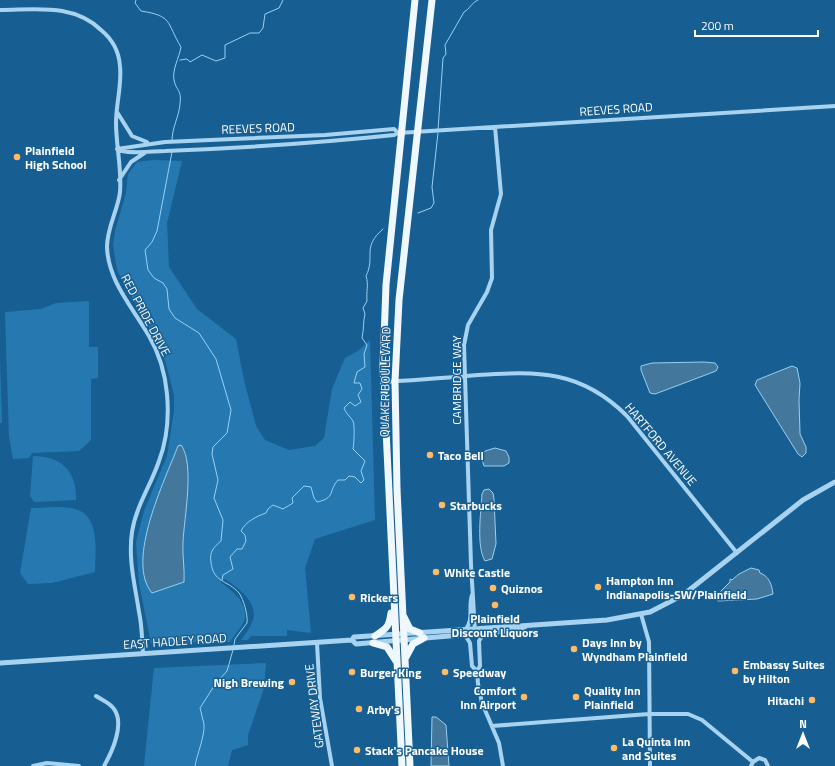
<svg xmlns="http://www.w3.org/2000/svg" width="835" height="766" viewBox="0 0 835 766" font-family="'Titillium Web',sans-serif">
<rect width="100%" height="100%" fill="#175f93"/>
<path fill="#2679b0" fill-rule="evenodd" d="M153 160 182 161 167 223 169 267 197 309 236 339 244 380 256 426 265 440 289 450 315 446 324 438 332 389 345 358 358 351 370 340 375 520 315 539 305 568 311 633 287 630V636H251L248 640H241C246 633 253 624 254 615 254 599 237 587 225 579L220 582C232 590 252 606 243 623 240 630 234 635 230 642L151 643 139 583 136 542 144 511 167 456 174 411V395L165 360 157 342 118 272 116 264 113 245 115 231 126 193 128 174 137 162ZM178 446 185 450C189 474 187 498 185 522 183 540 180 558 185 575L148 588 145 577 144 547Z
M89 301V347H98V378L91 379V440L79 451 32 453 29 458 13 459 9 437 5 312 41 309 56 303Z
M0 360 2 423H0Z
M33 456C61 456 77 471 76 500L34 502 30 496Z
M31 508C44 508 62 505 75 509 101 516 95 552 95 572L52 583 28 584 20 573Z
M266 663 264 688 248 735V745L232 750 228 766H144L154 668Z"/>
<path fill="#43779b" stroke="#99d0f3" d="M704 362 715 363 718 367 716 371 655 394 650 393 641 370V366L652 363Z
M792 366 797 368 800 383 799 400 800 434 806 447V453L802 457 798 454 755 385 757 380Z
M181 445C195 463 184 519 183 542 182 555 185 569 184 582L152 593C125 561 165 480 178 446Z
M495 448 506 451 509 457V463L504 466H484L481 456 485 451Z
M489 489 493 493 494 499 496 544 492 559 485 561C476 546 481 512 482 494L484 490Z
M751 568 759 570 760 573C769 576 772 585 773 594L757 599 718 601 717 595 730 582V579L732 580 739 574Z
M432 717H436L446 725 449 766H431Z"/>
<g fill="none" stroke-linecap="round" stroke-linejoin="round">
<path stroke="#99d0f3" stroke-width="1" d="M136 0 135 3 141 11C173 16 166 22 181 47 179 58 172 70 174 80 176 91 182 89 180 104 179 117 172 127 172 141
M180 60 187 59 190 62 202 55 216 61 225 58V45L250 33H259L263 28 265 14 279 8 283 0
M438 130 443 58 446 54 445 45 464 12C470 9 471 3 478 0
M172 152 157 231 152 242 145 250 148 270 154 278 163 283 167 289 169 309 175 318 199 333 216 359 231 410 227 433 213 447 212 454 218 480 214 498 223 520 221 541C214 547 209 552 211 562 213 583 228 580 239 593 244 600 248 615 247 623L235 639 234 645
M418 213 431 208 434 203 432 187 438 133
M222 580 223 575 233 569 230 557 237 549H242L246 541 245 535 241 531C245 522 257 516 266 513L268 509 273 505 283 509 293 503 292 498 304 486 311 487 314 498 317 502C336 498 328 491 338 480H345L349 476 355 477 361 483 364 480 361 471 365 461 353 449C354 444 355 425 353 421 350 416 346 414 344 408L350 402 355 406 361 402 358 395 362 389 360 383H354L357 372 365 367 364 354 367 345 362 338C364 329 363 322 365 314L363 308 367 301C366 292 369 285 366 276 376 256 361 248 383 229
M195 766C197 754 205 736 204 724 203 719 201 713 200 708L216 683 227 671 233 650"/>
<path stroke="#a7d3f0" stroke-width="4" d="M0 10C36 10 73 3 101 30 112 39 119 52 120 66 122 85 116 104 116 123 116 145 122 170 120 192 118 210 107 227 107 247 108 281 133 308 149 336 159 353 165 373 167 394 169 416 167 440 159 461 151 485 136 506 132 532 128 560 135 585 139 612 142 625 142 640 143 653
M117 112 132 136 147 142
M117 149C127 155 153 151 165 151 242 148 318 143 394 135L398 133 835 106
M117 149 165 142 325 135 394 129 398 133
M119 180 131 162 146 152
M383 382C415 380 446 378 478 375 538 371 581 370 627 416L737 553
M641 614 649 642 650 766
M466 629C474 618 468 607 472 595
M475 631 471 565 464 345 468 325 487 292 492 278 491 230 501 194 495 127
M484 633 479 641 480 666 477 671 478 684 482 703 499 743 503 766
M465 635 470 643 472 666 477 671
M317 643 320 698 332 766
M96 696C102 700 110 703 114 709 125 724 112 752 104 766
M492 726 649 714H688L702 720 753 762
M33 766 47 763 79 766
M751 766 753 762 759 758 765 760 768 766"/>
<path stroke="#a7d3f0" stroke-width="5" d="M352 640 356 644 520 630 526 626
M0 663 352 640 354 637 607 620 650 612 683 595 803 500 835 482"/>
<path stroke="#f0f8ff" stroke-width="7" d="M404 617 410 629 420 633
M375 636C387 628 389 627 391 613
M373 643 387 647 396 661
M406 657 413 644 424 638
M402 766 383 366 386 285 415 0
M410 766 397 489 395 381 399 300 432 0"/>
</g>
<g fill="#ffbc66" stroke="#175f93" stroke-width="1.5">
<circle cx="17" cy="157" r="4"/>
<circle cx="430" cy="455" r="4"/>
<circle cx="442" cy="505" r="4"/>
<circle cx="436" cy="572" r="4"/>
<circle cx="598" cy="587" r="4"/>
<circle cx="493" cy="588" r="4"/>
<circle cx="352" cy="597" r="4"/>
<circle cx="495" cy="605" r="4"/>
<circle cx="574" cy="649" r="4"/>
<circle cx="735" cy="671" r="4"/>
<circle cx="352" cy="672" r="4"/>
<circle cx="445" cy="672" r="4"/>
<circle cx="292" cy="682" r="4"/>
<circle cx="524" cy="697" r="4"/>
<circle cx="576" cy="697" r="4"/>
<circle cx="812" cy="700" r="4"/>
<circle cx="359" cy="709" r="4"/>
<circle cx="614" cy="748" r="4"/>
<circle cx="357" cy="750" r="4"/>
</g>
<g text-anchor="middle" dominant-baseline="central" stroke-width="3" stroke-linejoin="round" paint-order="stroke">
<g font-size="12" fill="#fff" stroke="#175f93">
<text transform="translate(616 109) rotate(-4)">REEVES ROAD</text>
<text transform="translate(258 128) rotate(-2)">REEVES ROAD</text>
<text transform="translate(146 315) rotate(62)">RED PRIDE DRIVE</text>
<text transform="translate(456 380) rotate(-90)">CAMBRIDGE WAY</text>
<text transform="translate(385 382) rotate(-89)">QUAKER BOULEVARD</text>
<text transform="translate(661 444) rotate(50)">HARTFORD AVENUE</text>
<text transform="translate(175 641) rotate(-4)">EAST HADLEY ROAD</text>
<text transform="translate(314 706) rotate(-97)">GATEWAY DRIVE</text>
</g>
<g font-size="12" font-weight="bold" fill="#fff" stroke="#175f93" text-anchor="start">
<text x="25" y="150">Plainfield<tspan x="25" dy="14">High School</tspan></text>
<text x="438" y="455">Taco Bell</text>
<text x="450" y="505">Starbucks</text>
<text x="444" y="572">White Castle</text>
<text x="606" y="580">Hampton Inn<tspan x="606" dy="14">Indianapolis-SW/Plainfield</tspan></text>
<text x="501" y="588">Quiznos</text>
<text x="360" y="597">Rickers</text>
<text x="495" y="618" text-anchor="middle">Plainfield<tspan x="495" dy="14">Discount Liquors</tspan></text>
<text x="582" y="642">Days Inn by<tspan x="582" dy="14">Wyndham Plainfield</tspan></text>
<text x="743" y="664">Embassy Suites<tspan x="743" dy="14">by Hilton</tspan></text>
<text x="360" y="672">Burger King</text>
<text x="453" y="672">Speedway</text>
<text x="284" y="682" text-anchor="end">Nigh Brewing</text>
<text x="516" y="690" text-anchor="end">Comfort<tspan x="516" dy="14">Inn Airport</tspan></text>
<text x="584" y="690">Quality Inn<tspan x="584" dy="14">Plainfield</tspan></text>
<text x="804" y="700" text-anchor="end">Hitachi</text>
<text x="367" y="709">Arby's</text>
<text x="622" y="741">La Quinta Inn<tspan x="622" dy="14">and Suites</tspan></text>
<text x="365" y="750">Stack's Pancake House</text>
</g>
</g>
<g transform="translate(803 734)" stroke="#175f93" stroke-width="3" paint-order="stroke">
<path d="M0-3L7 15L0 10L-7 15Z" fill="#ffffff"/>
<text y="-6" font-size="11" font-weight="bold" text-anchor="middle" fill="#ffffff">N</text>
</g>
<path d="M695 30v6h123v-6" fill="none" stroke="#ffffff" stroke-width="2"/>
<text x="701" y="30" font-size="12" fill="#ffffff" stroke="#175f93" stroke-width="3" paint-order="stroke">200 m</text>
</svg>
